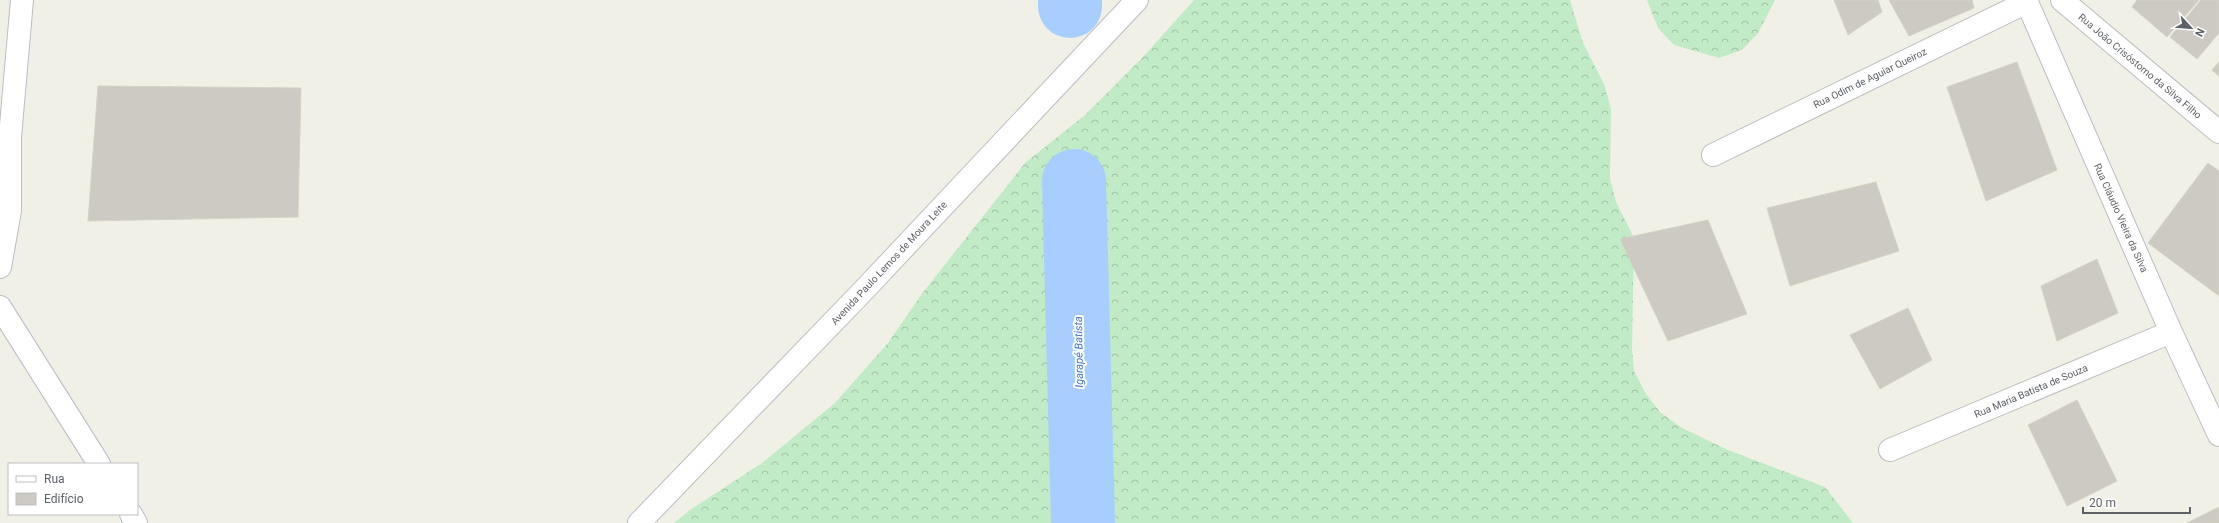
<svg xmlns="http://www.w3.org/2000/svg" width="2219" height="523" viewBox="0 0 2219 523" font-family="Roboto,sans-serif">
<defs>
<pattern id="forest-crowns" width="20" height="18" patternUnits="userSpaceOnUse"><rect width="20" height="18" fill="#c1eac6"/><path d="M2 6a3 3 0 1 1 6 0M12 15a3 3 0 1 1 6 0" fill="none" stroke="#a0c1a5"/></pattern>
</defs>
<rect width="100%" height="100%" fill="#f1f0e6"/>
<path fill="url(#forest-crowns)" d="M1194 0H1570L1583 43 1604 84 1611 109 1610 179 1616 202 1634 238 1632 349 1634 371 1646 394 1660 412 1682 428 1728 450 1825 487 1853 523H674L690 510 762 463 835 403 888 343 921 295 1025 163 1085 115 1143 57Z
M1647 0H1775L1758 33 1742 50 1719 58 1674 45 1658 28Z"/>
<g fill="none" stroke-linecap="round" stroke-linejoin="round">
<path stroke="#a8ceff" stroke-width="64" d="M1070 0V6
M1074 181 1083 523"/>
</g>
<path fill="#cccac3" stroke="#d6d3c4" d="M1834 0H1878L1882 12 1848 35Z
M1889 0H1972L1974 8 1909 36Z
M2137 0H2199L2167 37 2132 7Z
M2201 0H2219V33L2197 59 2170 37Z
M2017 62 2057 170 1986 201 1947 87Z
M2219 62V76L2212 70Z
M98 86 301 88 298 217 88 221Z
M2208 163 2219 171V296L2148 243Z
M1876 182 1899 251 1790 286 1767 208Z
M1708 220 1747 314 1668 341 1620 239Z
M2097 259 2118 313 2057 341 2041 286Z
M1908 308 1932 360 1880 389 1850 335Z
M2077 400 2117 481 2067 506 2028 425Z
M2219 507V523H2187Z"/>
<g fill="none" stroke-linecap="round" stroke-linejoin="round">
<defs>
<path id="minor" d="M2026 0 2171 332 2219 435
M2062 0 2219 132
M1713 155 2027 2
M0 267 10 211V137L22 0
M0 307 99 464
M1890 450 2171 332
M131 514 136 523
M639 523 863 291 1137 0"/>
</defs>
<use href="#minor" stroke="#babdc2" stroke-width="24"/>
<use href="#minor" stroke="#fff" stroke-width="22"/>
</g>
<g text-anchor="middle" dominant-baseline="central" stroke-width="4" stroke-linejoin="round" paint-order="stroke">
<g font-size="10" fill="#5d6167" stroke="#fff">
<text transform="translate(2140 66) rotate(40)">Rua João Crisóstomo da Silva Filho</text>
<text transform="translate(1870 78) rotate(-26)">Rua Odim de Aguiar Queiroz</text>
<text transform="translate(2121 218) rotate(66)">Rua Cláudio Vieira da Silva</text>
<text transform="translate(889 263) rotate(-47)">Avenida Paulo Lemos de Moura Leite</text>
<text transform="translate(2031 391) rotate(-23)">Rua Maria Batista de Souza</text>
</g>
<g font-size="11" font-style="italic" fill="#4073cc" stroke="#fff">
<text transform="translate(1079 352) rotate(-91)">Igarapé Batista</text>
</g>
</g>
<rect x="8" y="463" width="130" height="52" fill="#ffffff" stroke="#bec0c2"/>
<rect x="16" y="476" width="20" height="6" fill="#ffffff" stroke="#bec0c2"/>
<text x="44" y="483" font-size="12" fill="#5d6167">Rua</text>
<rect x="16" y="493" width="20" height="12" fill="#cccac3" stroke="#bec0c2"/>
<text x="44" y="503" font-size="12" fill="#5d6167">Edifício</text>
<g transform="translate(2191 28) rotate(116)" stroke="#ffffff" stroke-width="3" paint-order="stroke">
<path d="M0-3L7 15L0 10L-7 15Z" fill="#5d6167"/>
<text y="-6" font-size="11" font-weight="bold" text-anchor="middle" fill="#5d6167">N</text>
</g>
<path d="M2083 507v6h107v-6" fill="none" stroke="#5d6167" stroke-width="2"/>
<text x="2089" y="507" font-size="12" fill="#5d6167" stroke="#ffffff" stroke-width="3" paint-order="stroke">20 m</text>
</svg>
